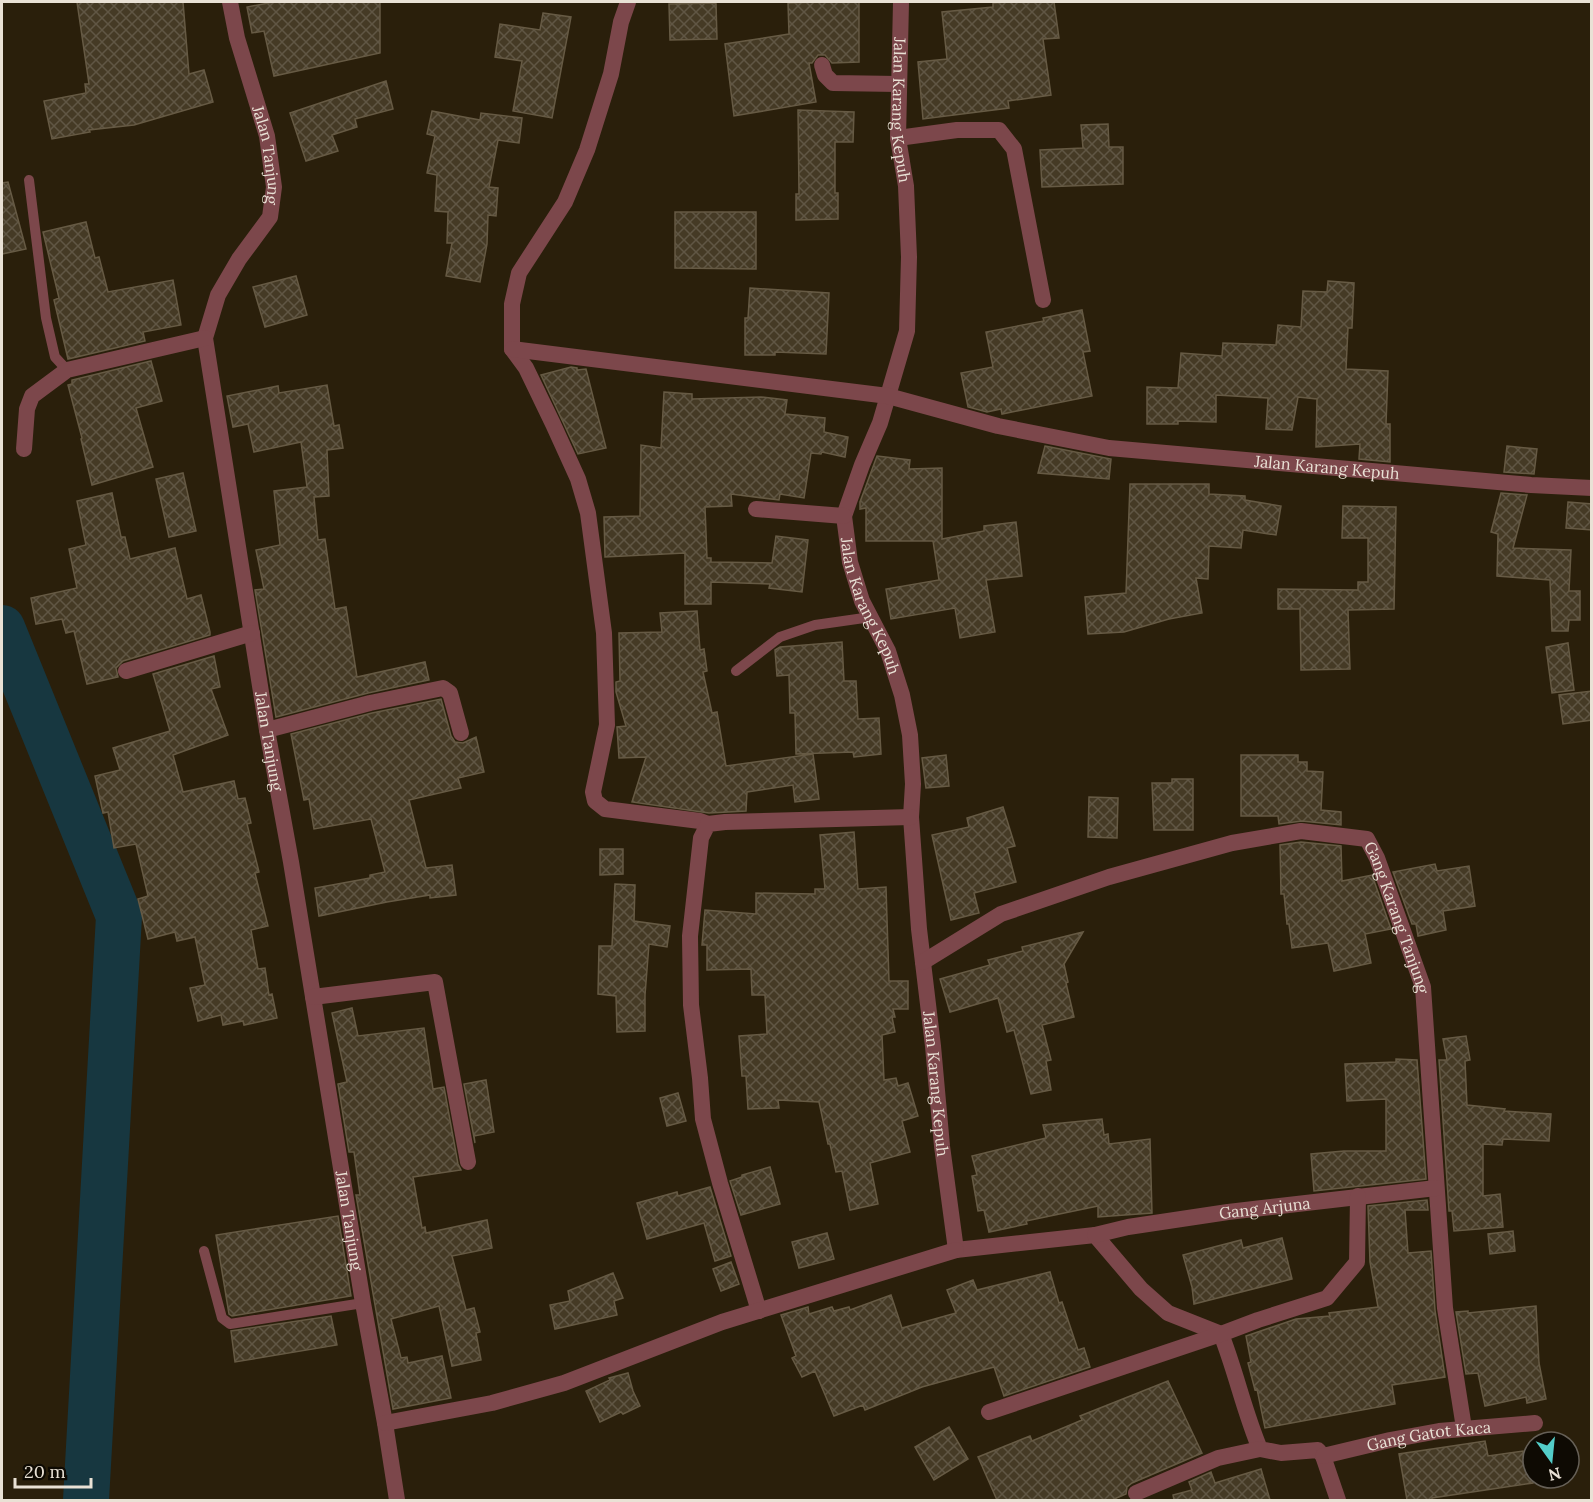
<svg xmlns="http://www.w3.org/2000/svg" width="1593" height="1502" viewBox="0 0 1593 1502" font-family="Lora,serif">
<defs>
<pattern id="building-cross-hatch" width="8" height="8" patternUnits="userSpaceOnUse" patternTransform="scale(1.5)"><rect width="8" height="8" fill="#453a25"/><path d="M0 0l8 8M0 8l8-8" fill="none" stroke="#605644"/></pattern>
</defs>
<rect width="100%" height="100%" fill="#2a1f0b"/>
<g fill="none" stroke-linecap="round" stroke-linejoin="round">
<path stroke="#173740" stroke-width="46" d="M2 628 119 916 86 1500"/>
</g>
<path fill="url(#building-cross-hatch)" stroke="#665a44" stroke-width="1.5" d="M77 2H183L189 74 204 70 213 102 134 125 89 130 90 132 52 139 44 101 86 93 85 84H89Z
M274 2H380V53L274 76 264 31 252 33 247 7Z
M818 2H859V62L832 63 825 55H818L812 63H809L816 102 734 116 725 44 789 34 788 3Z
M1007 2H1054L1059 38 1043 39 1051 95 1008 101 1009 108 923 119 918 62 947 59 942 12 993 7V3Z
M716 3 717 39 670 40 669 4Z
M543 13 571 17 552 118 513 111 522 61 495 57 500 24 540 30Z
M386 81 393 109 355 119 357 127 332 135 338 151 306 161 290 113Z
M798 110 854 112 853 142H835V193H838V219L796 220V194H799Z
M432 111 480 120 481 113 522 118 519 143 498 140 489 187 498 188 496 216 488 215 487 244 480 282 446 276 452 243H447L448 212 435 211 437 175 427 173 435 136 427 134Z
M1108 124 1109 147H1123V184L1042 187 1040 150 1083 148 1081 125Z
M8 182 26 249 2 254V183Z
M675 212H756V269L675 268Z
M86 222 95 258 99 257 108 292 173 280 181 325 143 332 145 341 68 359 54 300 59 298 43 232Z
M296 276 307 315 265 327 253 287Z
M1328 281 1354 283 1352 328H1348L1346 369 1388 371 1386 424H1390V462L1359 459 1360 444 1316 447 1317 399 1298 397 1292 430 1266 429 1268 398 1216 395V422L1178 421V424H1147V387L1178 388 1181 353 1222 356 1223 343 1276 345 1278 325 1301 327 1303 291 1327 292Z
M750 288 829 293 826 354 775 352V355H745V318H748Z
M1082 310 1090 351 1083 352 1092 396 1002 414 1001 409 987 412 968 407 961 373 993 367 986 332 1044 321 1043 318Z
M151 361 162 401 136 408 153 467 92 485 81 439 82 438 68 385 72 384V380Z
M571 367 577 368V370L586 369 606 448 578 454 541 375Z
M327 385 334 426 339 425 343 448 327 450 329 496 314 497 318 540 325 539 335 609 346 607 357 677 425 662 429 680 368 693 276 717 255 590 264 589 256 550 280 545 274 491 307 487 301 442 254 452 248 424 233 427 227 396 278 386 279 393Z
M664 392 692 394V399L761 397 787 400 785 414 825 418 824 432 848 437 845 457 822 452 821 454 811 453 804 498 780 494 779 500 731 494 732 506 705 507 707 558H711V562L772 563 776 536 808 540 802 592 769 588 770 584 711 582V604H685V553L605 557 604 517 640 516 641 445 661 448Z
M1045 446 1111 459 1109 479 1038 473Z
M1507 446 1537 449 1534 474 1504 472Z
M877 456 910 460 909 469 942 468V539L984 531V526L1016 522 1022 576 986 580 995 632 960 638 955 608 891 619 886 589 939 580 933 541H866V508L860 509V502Z
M183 473 196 531 169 537 156 479Z
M1130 484H1209V494L1245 496V500L1281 506 1276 535 1243 530 1241 548 1209 546 1208 579 1196 578 1202 613 1169 619 1124 632 1088 634 1085 597 1126 593Z
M112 493 121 537H125L130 559 175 548 187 599 201 595 210 632V635L123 661 116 668 118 677 87 684 74 631 66 633 62 619 36 624 31 598 77 588 69 549 86 545 77 501Z
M1501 493 1527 495 1513 548 1571 550 1569 591H1580V620H1569L1568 631H1552L1550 580 1497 576 1498 534 1491 532Z
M1568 502 1592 504V530L1566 528Z
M1343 506 1396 507 1394 609 1348 610 1350 669 1301 670 1300 609H1278V589L1358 590V582H1368V538H1342Z
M697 611 700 650 704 649 707 671 703 672 712 713 717 712 726 766 813 754 819 799 795 802 793 785 747 792 746 811 709 813 632 802 646 757 619 758 617 727 626 726 616 692V682L620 681 619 633 662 632 660 613Z
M842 642 844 681H856L858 719 879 718 881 754 854 757 853 752 796 754 795 713H790L789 675 777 676 775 650 780 647Z
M1568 643 1574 690 1552 693 1546 647Z
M214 656 220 687 211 689 228 735 173 755 183 792 234 781 238 799 245 798 251 823 247 824 259 872 255 873 268 926 251 930 258 969 265 968 269 995 272 994 277 1018 244 1025 243 1021 223 1025 221 1015 198 1021 190 988 205 985 195 937 177 941 175 932 148 939 138 899 148 896 136 844 114 848 108 812 103 813 95 776 120 770 113 748 170 731 153 674Z
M1592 691V720L1563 724 1559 695Z
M441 699 451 736 455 742 463 743 476 737 484 772 458 778 461 788 409 800 426 868 452 865 456 895 430 898V895L387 902 319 916 315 888 370 878V875L385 872 371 819 314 829 309 799 304 800 291 734 372 713Z
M946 755 949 786 926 788 922 758Z
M1241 755H1298V762H1307V771L1323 772 1321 810 1341 812V825L1302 821 1279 824 1278 816H1241Z
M1172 779H1193V830H1154L1152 783H1172Z
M1089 797 1118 798 1117 838 1088 837Z
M1003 807 1015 846 1007 848 1016 882 974 893 979 913 951 920 932 835 969 827 967 818Z
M854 832 858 889 886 887 889 981H908V1009H893L895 1017H892L895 1032 882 1035 884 1080 896 1078 898 1086 908 1083 918 1116 902 1121 910 1152 870 1163 878 1204 850 1210 842 1171 836 1172 830 1144H828L819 1102 778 1100 779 1108 748 1109 746 1076H742L739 1036 767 1034 765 995H752L751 969 707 970V945H702L705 910 756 914V893L815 894V889H825L820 835Z
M1301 842 1341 846 1342 881 1372 875 1391 929 1365 934 1371 963 1334 971 1328 943 1292 948 1289 924H1287L1284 894H1281L1280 845Z
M600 849H623V874L600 875Z
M1435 864 1437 871 1469 866 1475 906 1443 911 1446 930 1418 936 1416 924H1412L1393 872Z
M615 884 635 885 634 921 670 926 667 947 649 944 645 995V1031L617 1032 616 996 598 994 599 946H612Z
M1083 932 1064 964 1068 982 1066 983 1074 1017 1042 1025 1051 1060 1046 1061 1051 1090 1031 1094 1014 1030 1007 1032 998 998 950 1012 940 979 990 965 988 960 1023 951 1022 947Z
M352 1008 358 1036 424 1028 433 1089 444 1087 458 1164 461 1170 413 1177 422 1228 425 1227 426 1233 487 1220 492 1248 452 1256 466 1310 474 1308 480 1332 476 1333 481 1360 452 1366 439 1306 391 1319 401 1358 407 1357 408 1363 442 1356 451 1398 393 1409 356 1195H360L354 1152H349L338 1084 347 1082 332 1013Z
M1466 1036 1470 1060 1465 1061 1467 1105 1505 1109 1504 1111 1551 1114 1549 1141 1503 1139 1502 1145 1483 1144V1196L1500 1194 1503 1227 1454 1231 1452 1211H1449L1439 1060H1447L1443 1039Z
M1396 1059 1417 1060 1426 1179 1314 1191 1311 1154 1344 1151H1386V1099L1347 1101 1345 1064 1396 1062Z
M486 1080 494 1132 474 1136 475 1143 464 1084Z
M678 1093 686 1121 667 1126 660 1098Z
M1102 1119 1104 1135 1108 1134 1109 1144 1150 1139 1152 1213 1098 1217V1206L1026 1221 1027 1224 989 1232 984 1210 978 1211 972 1176 977 1175 972 1156 1046 1138 1043 1125Z
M770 1167 780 1204 741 1215 730 1181 742 1177V1175Z
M710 1187 731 1256 715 1261 704 1223 647 1239 637 1203 677 1192 678 1196Z
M1427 1200 1428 1210H1405L1408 1253 1431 1251 1435 1310 1445 1377 1392 1385 1395 1404 1265 1428 1257 1389 1255 1390 1248 1363 1251 1362 1246 1336 1296 1319 1330 1316 1329 1313 1378 1307 1370 1262 1368 1206Z
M338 1216 351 1296 232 1316 229 1314 216 1235Z
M1513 1231 1515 1251 1490 1254 1488 1234Z
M827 1233 834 1259 799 1268 792 1242Z
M1282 1238 1292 1279 1194 1304 1192 1287 1183 1255 1241 1240 1243 1248Z
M731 1262 739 1284 721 1291 713 1269Z
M1050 1272 1059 1303 1062 1302 1078 1350 1084 1348 1090 1367 1004 1396 994 1367 922 1387 865 1410 863 1405 834 1416 815 1371 802 1377 792 1358 796 1356 781 1315 808 1307 809 1314 832 1307 834 1311 849 1307 850 1310 891 1295 902 1328 956 1313 947 1290 973 1280 977 1290Z
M613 1273 623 1298 614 1301 617 1315 555 1329 550 1305 570 1301 568 1291Z
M1536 1306 1539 1363 1546 1399 1527 1403 1526 1397 1485 1406 1478 1373 1466 1374 1456 1312 1468 1311V1313Z
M331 1316 337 1345 235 1362 231 1331Z
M628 1373 633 1391 640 1406 623 1414 621 1412 600 1422 586 1391 610 1380 609 1378Z
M1168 1381 1202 1453 1132 1483 1127 1487 1126 1494 1112 1500H997L978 1457 1030 1436 1032 1441 1082 1420 1080 1416Z
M949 1427 968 1459 934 1480 915 1447Z
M1485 1441 1488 1456 1523 1451 1524 1460 1533 1458V1483L1432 1498V1500H1407L1399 1454Z
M1261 1469 1270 1500H1174L1173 1495 1192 1490 1189 1482 1211 1472 1215 1483Z"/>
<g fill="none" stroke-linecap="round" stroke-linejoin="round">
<path stroke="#7c474b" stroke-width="10" d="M29 180 46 318 55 357 67 370
M736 671 780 637 815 625 871 617
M204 1251 222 1318 230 1324 363 1303"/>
<g stroke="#7c474b" stroke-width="16">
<path id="s1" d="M230 2 237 38 267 136 274 187 270 217 239 259 218 295 205 338 267 730 291 862 363 1303 385 1423 397 1500"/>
<path d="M628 2 621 22 611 74 587 150 565 202 519 273 512 304V349L526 368 553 424 578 479 588 513 604 633 607 725 593 792 595 801 605 809 700 821 708 824"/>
<path id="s2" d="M901 2 898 138 906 186 909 257 907 331 880 423 862 465 844 516 850 562 862 601 888 651 902 695 910 735 913 784 911 817 919 929 933 1046 942 1146 956 1250 1095 1235 1141 1289 1168 1313 1221 1334C1236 1372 1244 1411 1260 1449L1281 1453 1318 1450 1323 1456 1338 1500"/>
<path d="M822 65 825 75 833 83 898 84"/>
<path d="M898 138 957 130H999L1014 149 1043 300"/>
<path id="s3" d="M512 349 888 396 998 426 1109 448 1531 485 1592 488"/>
<path d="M24 449 27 409 32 396 67 370 205 338"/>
<path d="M756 509 844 516"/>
<path d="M126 671 252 633"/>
<path d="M267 730 370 703 443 688 450 693 461 733"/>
<path id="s4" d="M923 962 1001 914 1109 877 1232 843 1301 831 1367 839 1377 858 1423 987 1445 1308 1464 1428"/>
<path d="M313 997 435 982 468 1162"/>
<path id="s5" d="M1095 1235 1128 1227 1228 1212 1436 1188"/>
<path d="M759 1311 720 1183 703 1119 700 1078 691 1005 690 936 701 838 708 824 725 822 911 817"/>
<path d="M989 1412 1221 1334 1258 1320 1327 1298 1357 1262 1358 1196"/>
<path d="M385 1423 492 1403 564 1383 722 1322 956 1250"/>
<path id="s6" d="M1323 1456 1390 1440 1439 1431 1535 1423"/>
<path d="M1136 1493 1218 1458 1260 1449"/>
</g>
</g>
<g text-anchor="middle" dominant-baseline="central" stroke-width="6" stroke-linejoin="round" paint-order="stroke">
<g font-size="16" fill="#e9e1d5" stroke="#0e0a03">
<text stroke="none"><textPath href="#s2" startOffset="108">Jalan Karang Kepuh</textPath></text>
<text stroke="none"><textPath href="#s1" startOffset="158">Jalan Tanjung</textPath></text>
<text stroke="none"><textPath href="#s3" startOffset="825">Jalan Karang Kepuh</textPath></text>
<text stroke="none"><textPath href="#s2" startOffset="620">Jalan Karang Kepuh</textPath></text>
<text stroke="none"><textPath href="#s1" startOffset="768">Jalan Tanjung</textPath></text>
<text stroke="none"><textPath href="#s4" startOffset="554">Gang Karang Tanjung</textPath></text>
<text stroke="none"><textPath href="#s2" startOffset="1106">Jalan Karang Kepuh</textPath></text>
<text stroke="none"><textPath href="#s5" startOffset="172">Gang Arjuna</textPath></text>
<text stroke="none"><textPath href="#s1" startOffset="1254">Jalan Tanjung</textPath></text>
<text stroke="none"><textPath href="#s6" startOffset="108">Gang Gatot Kaca</textPath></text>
</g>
</g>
<rect width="1593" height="1502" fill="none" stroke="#e9e1d5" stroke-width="6"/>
<g transform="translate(1551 1460) rotate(165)"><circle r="28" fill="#0e0a03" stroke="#666057" stroke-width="1.5"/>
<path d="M0-4.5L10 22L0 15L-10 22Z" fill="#53cdc9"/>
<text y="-9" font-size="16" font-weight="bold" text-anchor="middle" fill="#e9e1d5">N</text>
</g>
<path d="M15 1478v9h76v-9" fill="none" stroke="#e9e1d5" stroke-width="3"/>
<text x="24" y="1478" font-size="18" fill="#e9e1d5" stroke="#0e0a03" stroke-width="4.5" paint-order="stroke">20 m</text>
</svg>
